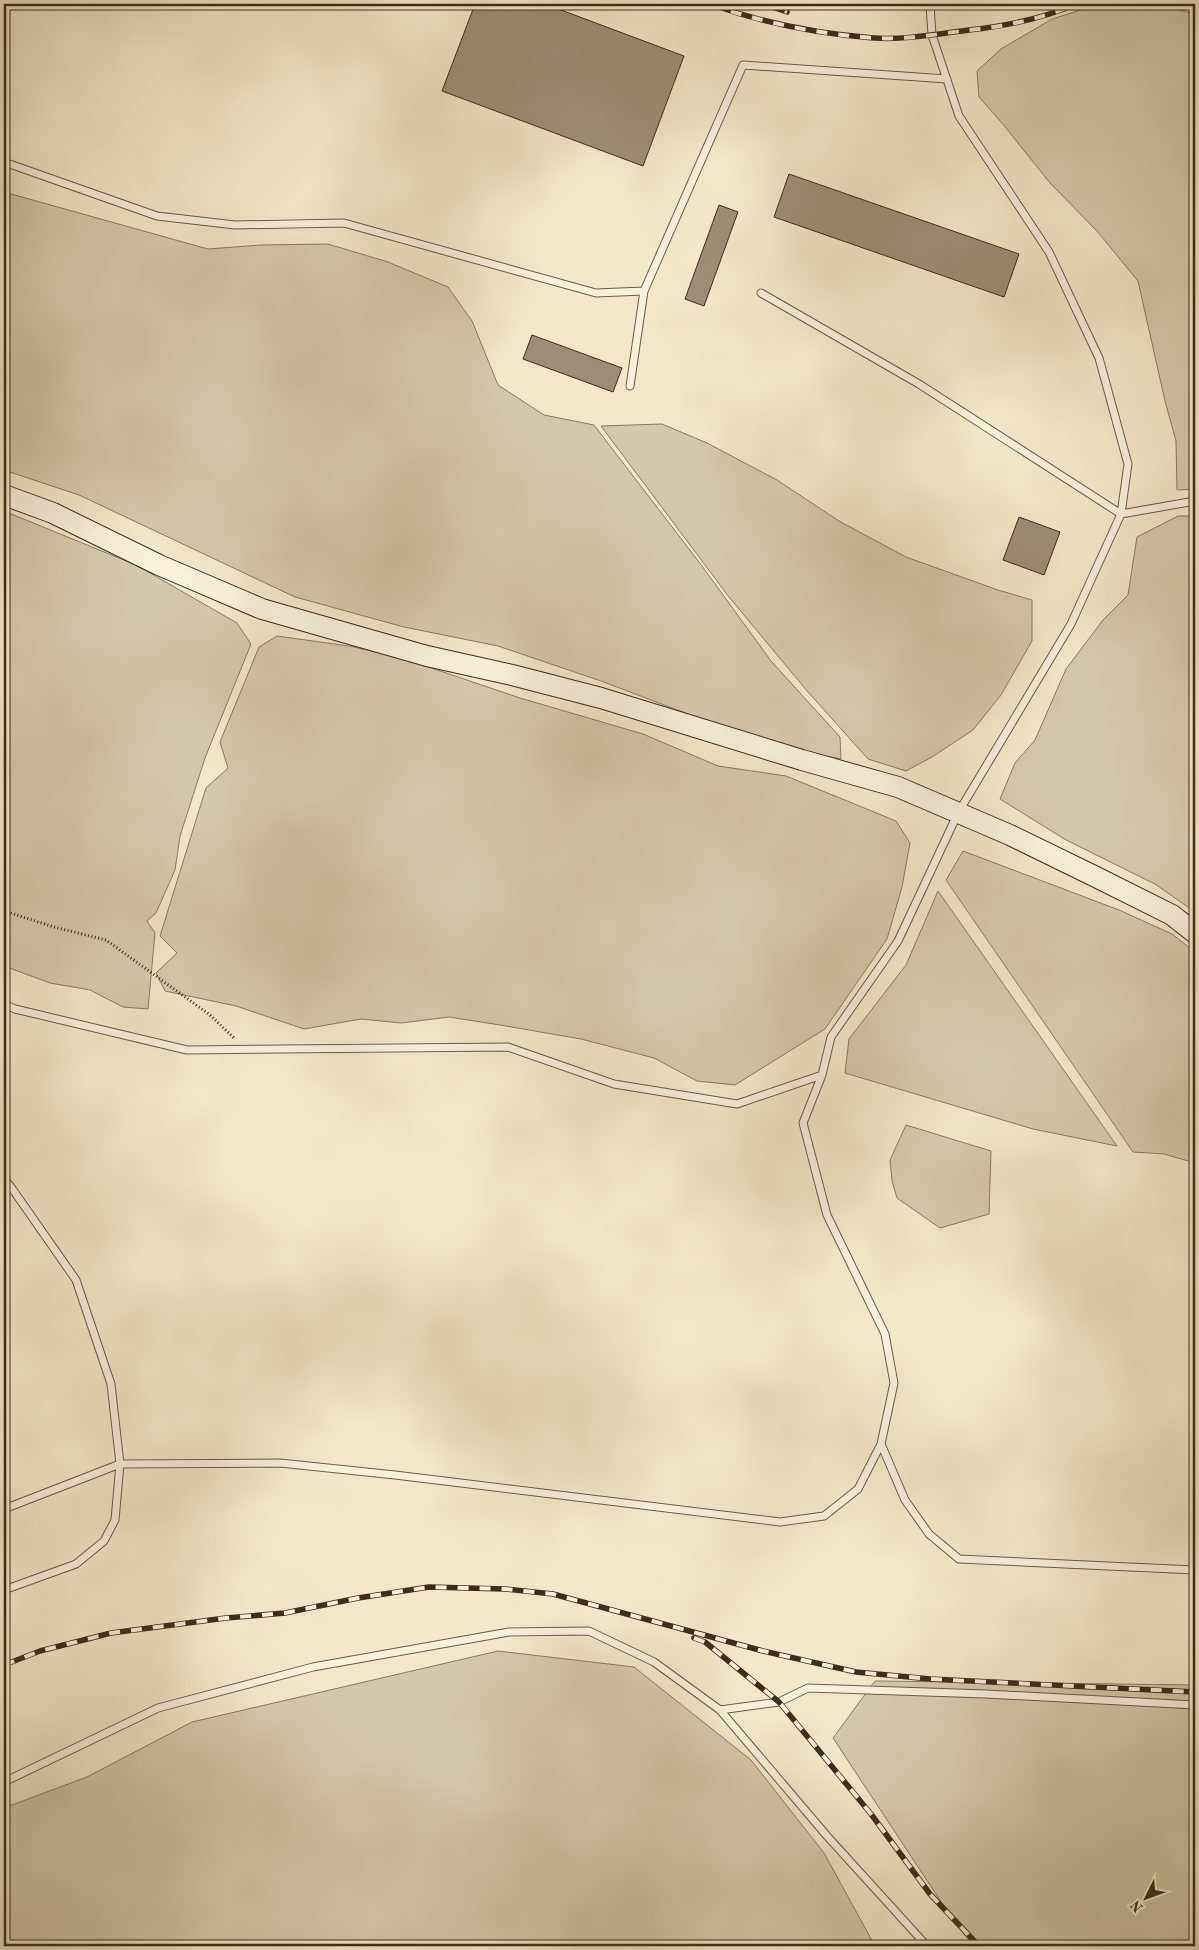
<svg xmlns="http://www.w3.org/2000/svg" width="1199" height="1950" viewBox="0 0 1199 1950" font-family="'Old Standard TT',serif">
<rect width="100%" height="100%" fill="#f2e8c8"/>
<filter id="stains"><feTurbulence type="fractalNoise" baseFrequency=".004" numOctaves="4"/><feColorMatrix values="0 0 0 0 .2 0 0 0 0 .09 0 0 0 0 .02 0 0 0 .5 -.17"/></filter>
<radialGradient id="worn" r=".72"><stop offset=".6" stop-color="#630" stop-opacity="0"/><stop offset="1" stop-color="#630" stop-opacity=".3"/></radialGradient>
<path fill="#d4c8aa" stroke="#8a7a62" d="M1100 4H1155L1195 14V489L1177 490 1176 441 1165 401 1138 281 1097 231 1050 183 1002 123 979 97 977 71 1001 49 1052 19Z
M4 192 208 249 261 245 328 244 388 262 448 287 472 321 498 385 544 415 594 425 702 566 771 661 840 737 841 759 790 749 701 719 601 681 498 646 404 627 295 597 79 495 4 470Z
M662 424 707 443 777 480 839 521 906 557 998 590 1032 600V641L1001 695 973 730 932 757 906 771 868 759 808 692 729 597 601 426Z
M4 511 136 565 237 623 251 644 205 758 180 836 175 870 156 913 147 921 155 933 148 1009 123 1007 90 990 50 983 4 966Z
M1178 516H1195V912L1155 884 1066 840 1000 799 1015 763 1035 740 1066 669 1103 620 1128 595 1137 537Z
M277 636 349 646 399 657 520 698 643 734 718 766 786 776 896 821 910 843 902 887 887 939 825 1029 735 1085 697 1081 654 1058 581 1039 500 1025 449 1017 401 1023 361 1019 304 1029 236 1006 165 991 156 973 177 953 160 936 206 788 228 768 220 742 259 647Z
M963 851 1119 910 1172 934 1195 952V1163L1164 1154 1133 1152 946 880Z
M938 891 1117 1146 1033 1129 845 1073 849 1039 906 965Z
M906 1125 991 1151 989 1214 940 1228 897 1198 892 1181 890 1160Z
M498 1651 634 1667 751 1760 824 1853 875 1946H4V1808L87 1777 192 1722Z
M875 1681 1195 1685V1946H974L957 1926 833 1738Z"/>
<path fill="#9c8e74" stroke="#3f2c19" d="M475 4H545L684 56 643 166 442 91Z
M789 174 1019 254 1004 297 774 217Z
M719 205 738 212 704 306 685 299Z
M532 335 622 368 613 392 523 359Z
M1019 517 1060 532 1044 575 1003 560Z"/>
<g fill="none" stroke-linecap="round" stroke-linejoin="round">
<defs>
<path id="lane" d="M4 162 157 216 235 225 344 223 596 293 644 291
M761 293 919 384 1121 514 1195 501
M630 386 644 291 743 65 947 79
M4 1004 15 1009 187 1050 508 1047 614 1084 737 1104 822 1075
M4 1179 11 1187 76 1280 111 1384 120 1464 115 1520 104 1541 76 1564 4 1590
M881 1444 905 1500 929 1534 959 1559 1195 1570
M4 1509 120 1464 280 1463 395 1475 780 1522 824 1516 858 1489 881 1444 894 1383 885 1334 827 1215 803 1123 822 1075 831 1037 898 941 958 813 1071 624 1121 514 1128 464 1099 358 1049 252 959 116 932 35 930 4
M720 1710 779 1702 808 1688 986 1694 1195 1705
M4 1782 158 1708 313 1667 509 1632 589 1631 654 1662 720 1710 827 1836 927 1946"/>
<path id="secondary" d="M4 495 53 513 159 565 262 609 427 656 512 675 601 698 802 760 898 787 1010 835 1094 876 1172 915 1195 933"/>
</defs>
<use href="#lane" stroke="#6c5b45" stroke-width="9"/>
<use href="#secondary" stroke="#3f2c19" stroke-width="22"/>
<path stroke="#3f2c19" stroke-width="3" stroke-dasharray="1 2.5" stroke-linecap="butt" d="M4 911 54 927 106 940 210 1015 235 1039"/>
<use href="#lane" stroke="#f7f0db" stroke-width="7"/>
<use href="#secondary" stroke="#f7f0db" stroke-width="20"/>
<defs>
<path id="rail" d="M710 4C763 23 818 34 874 38 905 40 938 34 969 30 1006 26 1042 19 1076 4
M764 4 787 12
M694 1638 705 1642 779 1702 871 1814 930 1894 979 1946
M4 1665 40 1651 111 1633 226 1618 285 1613 358 1598 429 1587 505 1589 553 1594 763 1651 856 1672 930 1679 1195 1692"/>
</defs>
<use href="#rail" stroke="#3f2c19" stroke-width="5.5"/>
<use href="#rail" stroke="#f7f0db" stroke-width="4" stroke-dasharray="11" stroke-linecap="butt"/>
</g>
<rect width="1199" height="1950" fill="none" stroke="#f2e8c8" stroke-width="20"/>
<rect x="5" y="5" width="1189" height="1940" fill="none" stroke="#3f2c19" stroke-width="2.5"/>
<rect x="10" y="10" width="1179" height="1930" fill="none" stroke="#3f2c19"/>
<g transform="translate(1146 1898) rotate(228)" stroke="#f7f0db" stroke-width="4" paint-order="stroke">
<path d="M0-4L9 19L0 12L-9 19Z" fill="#3f2c19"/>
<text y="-8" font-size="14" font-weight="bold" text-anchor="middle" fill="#3f2c19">N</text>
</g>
<rect width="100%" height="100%" filter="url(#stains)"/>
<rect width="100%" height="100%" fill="url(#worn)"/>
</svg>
